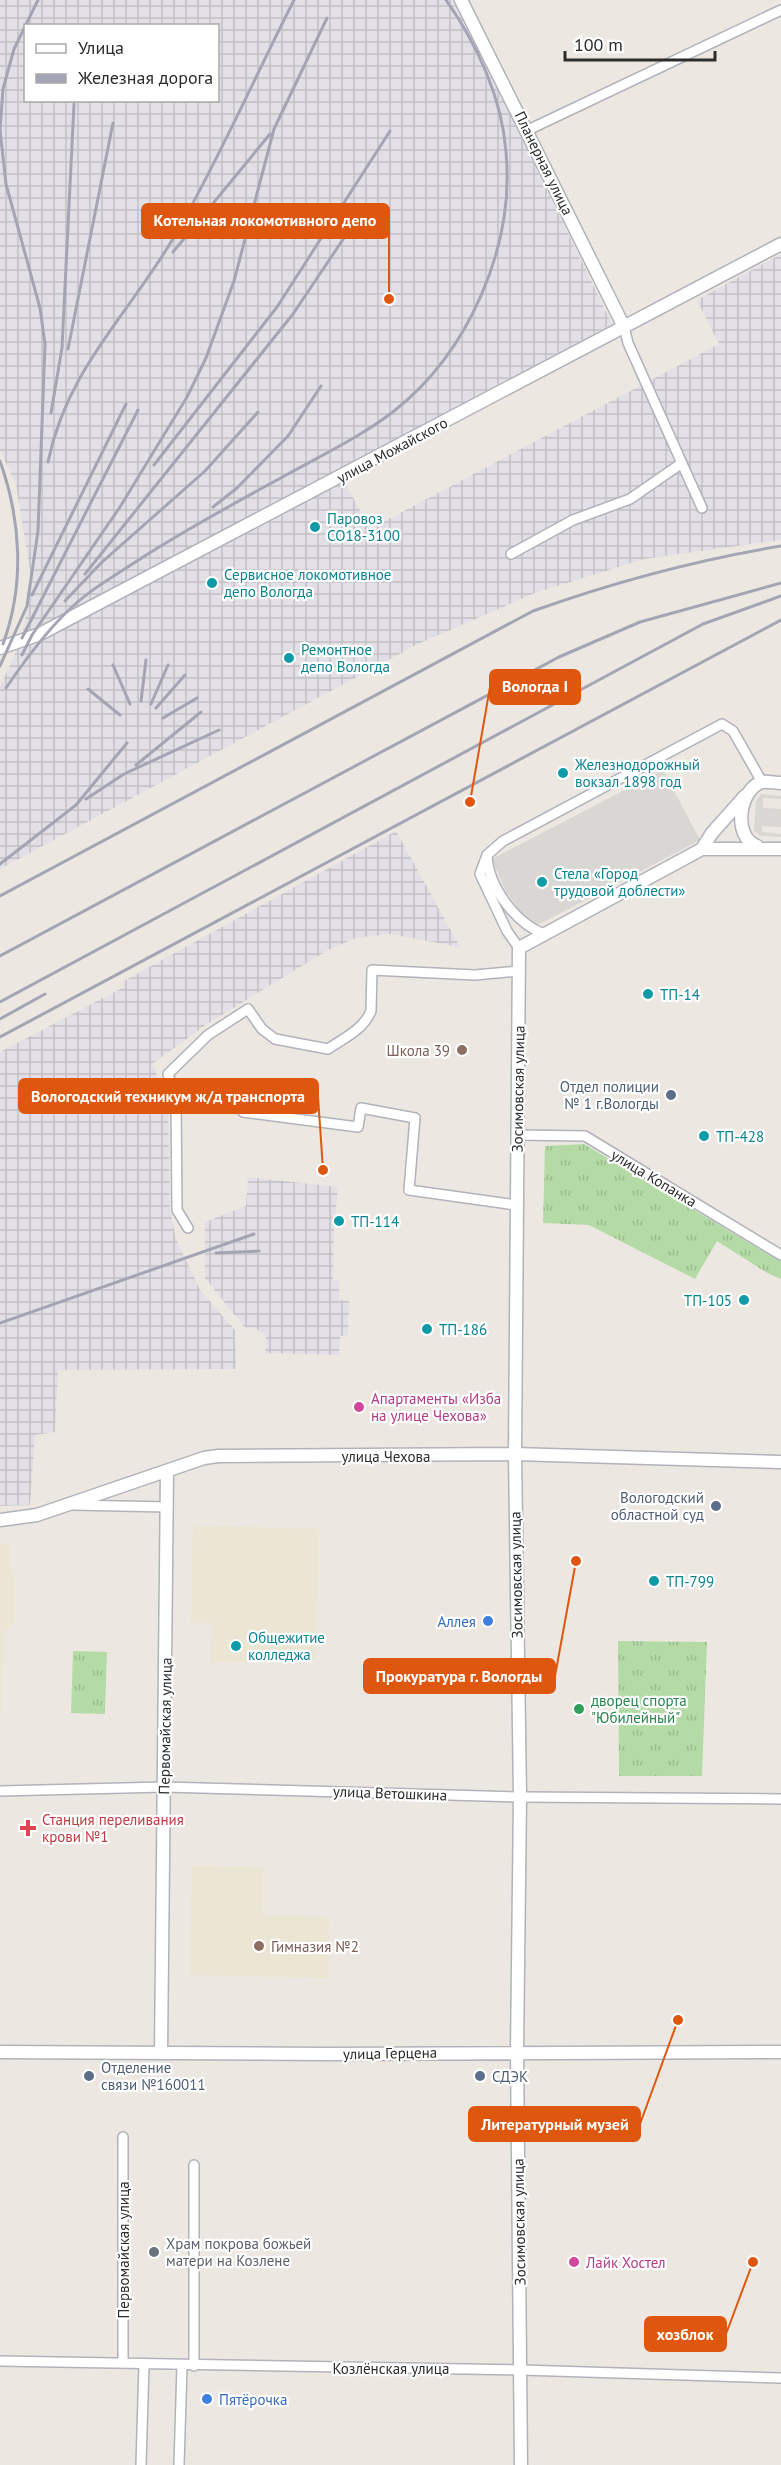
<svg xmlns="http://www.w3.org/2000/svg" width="781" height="2465" viewBox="0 0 781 2465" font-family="'PT Sans',sans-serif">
<defs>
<pattern id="industrial-grid" width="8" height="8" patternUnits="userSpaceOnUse" patternTransform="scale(1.5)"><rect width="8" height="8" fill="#e2e0e6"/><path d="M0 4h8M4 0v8" fill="none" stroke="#c2c0c5"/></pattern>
<pattern id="grass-tufts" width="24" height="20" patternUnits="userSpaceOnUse" patternTransform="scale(1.5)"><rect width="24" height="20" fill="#b4dba5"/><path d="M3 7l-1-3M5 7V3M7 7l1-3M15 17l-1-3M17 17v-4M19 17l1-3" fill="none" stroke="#9bbc8e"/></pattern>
</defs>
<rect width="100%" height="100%" fill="#ece8e1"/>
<path fill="url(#industrial-grid)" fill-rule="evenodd" d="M0 0H455L612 324 338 470 370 529 719 344 697 300 781 254V540L644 559 535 593 418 644 0 869V687L21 640 30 597 31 578 16 485 0 450ZM26 26H218V100H26Z
M396 831 460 947 390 934 356 938 328 950 207 1024 152 1064 168 1100 170 1211 176 1239 200 1290 235 1330 236 1369 58 1370 55 1432 35 1435 30 1505 0 1506V1052L124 987 122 982Z
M248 1177 338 1187 334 1228 333 1280H339V1300L349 1301 348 1335 340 1336 339 1355 265 1353 266 1335 256 1329 244 1327 205 1278V1222L246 1206Z"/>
<path fill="#ebe5d3" d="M193 1525 319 1529 315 1660 210 1663 212 1623H191Z
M0 1544H11L10 1564 14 1579V1622L5 1631 0 1726Z
M192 1866 263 1867 262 1915 329 1917 328 1978 189 1975Z"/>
<path fill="url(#grass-tufts)" d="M584 1144 781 1262V1279L767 1273 717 1241 695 1279 589 1225 543 1223 545 1146Z
M618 1641 707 1642 702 1776H619Z
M73 1651 107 1652 105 1714 71 1713Z"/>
<path fill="#d9d7d3" d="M663 770 700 840 536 926 520 912 505 890 492 859Z
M761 794 781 796V799L763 798V808L781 809V827L762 826V832L781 834V837L761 836 754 831 756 801Z"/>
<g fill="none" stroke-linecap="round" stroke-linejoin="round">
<defs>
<path id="street" d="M528 130 781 10
M624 327 628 343 702 508
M511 554 573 520 630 499 682 463
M487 855C488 886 515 923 544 934
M519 948 507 931 480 874 487 855 503 841 722 724 733 731 762 782H766
M243 1112 358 1127 361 1108 415 1118 409 1190 516 1205
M517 1135 585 1136 781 1255
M188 1228 177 1210 176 1099 168 1074 208 1035 248 1009 262 1029 275 1039 328 1049C344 1038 363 1030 371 1011L372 970 475 975 519 971
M73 1505 168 1507
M0 1791 164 1787 520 1797 781 1799
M123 2137V2363
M194 2165V2366
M0 2361 521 2370 781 2378
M141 2465 144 2365
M179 2465 182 2366"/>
<path id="secondary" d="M461 0 624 327
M0 648 40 634 781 244
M757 846C732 837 739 789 762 782 768 781 775 783 781 783
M702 849 712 833 745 796
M0 1520 37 1515 204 1458 218 1456 515 1454 781 1462
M0 2052 324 2054 781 2052
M161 2053 167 1471
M521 2465 517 2052 520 1797 515 1454 519 948 702 849H781"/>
</defs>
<use href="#street" stroke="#b1b2bb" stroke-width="12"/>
<use href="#secondary" stroke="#b1b2bb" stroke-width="15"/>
<use href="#street" stroke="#fff" stroke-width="9"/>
<use href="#secondary" stroke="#fff" stroke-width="12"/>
<path stroke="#a4a5b4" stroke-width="3" d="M173 252 270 134
M68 349 113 123
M51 413 62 348 74 104
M0 461C21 520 25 584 3 644
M48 462C68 364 135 309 181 225 222 152 256 75 294 0
M154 465 277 307 390 131
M213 507 237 488 288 436 321 386
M85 574 293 314 358 217
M32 595 126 404
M65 601 101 563 205 471 258 412
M22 638 138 410
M22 655 32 635 120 507 187 397 206 358 234 281 274 129 327 18
M113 665 130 704
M0 666 27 606 38 531 45 344 40 308 6 184 0 130 3 89 14 49 38 0
M6 688C25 660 46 631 71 608 91 589 114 576 137 561 186 529 237 502 288 474 324 454 362 436 394 411 468 353 515 247 506 152 502 98 477 44 446 0
M88 689 120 715
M141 701 146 660
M151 704 168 665
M156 708 185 675
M163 718 197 698
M136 765 201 712
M86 799 124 774 219 730
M0 864 76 805 127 743
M0 896 533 611C614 582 696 560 781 546
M0 956 559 657 640 622 781 583
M0 1002 703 624 781 596
M0 1019 45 994
M0 1037 781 620
M216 1253 259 1251
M0 1323 254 1234"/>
</g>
<g fill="#0f9aa8" stroke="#fff" stroke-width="2">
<circle cx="315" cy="527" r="6"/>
<circle cx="212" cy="583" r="6"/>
<circle cx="289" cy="658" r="6"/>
<circle cx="563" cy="773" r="6"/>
<circle cx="542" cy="882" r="6"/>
<circle cx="648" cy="994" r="6"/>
<circle cx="704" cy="1136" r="6"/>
<circle cx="339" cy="1221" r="6"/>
<circle cx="744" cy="1300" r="6"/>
<circle cx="427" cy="1329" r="6"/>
<circle cx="654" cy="1581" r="6"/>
<circle cx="236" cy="1646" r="6"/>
</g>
<g fill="#8d6e63" stroke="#fff" stroke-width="2">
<circle cx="462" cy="1050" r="6"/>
<circle cx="259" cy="1946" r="6"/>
</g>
<g fill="#5c6f8a" stroke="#fff" stroke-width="2">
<circle cx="671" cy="1095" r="6"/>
<circle cx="716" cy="1506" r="6"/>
<circle cx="89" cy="2076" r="6"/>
<circle cx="480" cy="2076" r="6"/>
</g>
<g fill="#d1479c" stroke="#fff" stroke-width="2">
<circle cx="359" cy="1407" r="6"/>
<circle cx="574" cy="2262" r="6"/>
</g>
<g fill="#3f7fe0" stroke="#fff" stroke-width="2">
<circle cx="488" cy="1621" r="6"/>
<circle cx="207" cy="2399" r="6"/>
</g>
<circle fill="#2e9e5b" stroke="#fff" stroke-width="2" cx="579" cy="1709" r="6"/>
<path fill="#e0444e" stroke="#fff" stroke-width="2" d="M25 1819h6v6h6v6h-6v6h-6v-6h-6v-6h6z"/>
<circle fill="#6b7280" stroke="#fff" stroke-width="2" cx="154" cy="2252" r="6"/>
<g text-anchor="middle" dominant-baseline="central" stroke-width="4.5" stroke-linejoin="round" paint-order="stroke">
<g font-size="15" fill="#2c2c2c" stroke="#fff">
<text transform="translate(544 163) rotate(64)">Планерная улица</text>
<text transform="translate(392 450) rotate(-28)">улица Можайского</text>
<text transform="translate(518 1089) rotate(-89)">Зосимовская улица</text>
<text transform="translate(654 1178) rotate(31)">улица Копанка</text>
<text x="386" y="1456">улица Чехова</text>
<text transform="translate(516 1575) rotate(-91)">Зосимовская улица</text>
<text transform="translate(165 1726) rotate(-89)">Первомайская улица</text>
<text transform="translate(390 1793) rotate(2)">улица Ветошкина</text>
<text transform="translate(390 2053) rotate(-1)">улица Герцена</text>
<text transform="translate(519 2222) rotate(-91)">Зосимовская улица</text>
<text transform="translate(123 2250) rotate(-90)">Первомайская улица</text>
<text x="391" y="2368">Козлёнская улица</text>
</g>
<g font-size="15" fill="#0d838f" stroke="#fff" text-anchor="start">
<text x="327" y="518">Паровоз<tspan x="327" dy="17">СО18-3100</tspan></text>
<text x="224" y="574">Сервисное локомотивное<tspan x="224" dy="17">депо Вологда</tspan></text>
<text x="301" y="649">Ремонтное<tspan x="301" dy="17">депо Вологда</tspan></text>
<text x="575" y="764">Железнодорожный<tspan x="575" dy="17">вокзал 1898 год</tspan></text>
<text x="554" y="873">Стела «Город<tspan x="554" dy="17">трудовой доблести»</tspan></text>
<text x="660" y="994">ТП-14</text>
<text x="716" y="1136">ТП-428</text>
<text x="351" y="1221">ТП-114</text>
<text x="732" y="1300" text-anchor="end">ТП-105</text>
<text x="439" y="1329">ТП-186</text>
<text x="666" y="1581">ТП-799</text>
<text x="248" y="1637">Общежитие<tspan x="248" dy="17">колледжа</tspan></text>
</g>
<g font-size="15" fill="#785e54" stroke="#fff" text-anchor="end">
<text x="450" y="1050">Школа 39</text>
<text x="271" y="1946" text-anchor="start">Гимназия №2</text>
</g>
<g font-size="15" fill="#4e5e75" stroke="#fff" text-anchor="end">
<text x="659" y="1086">Отдел полиции<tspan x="659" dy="17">№ 1 г.Вологды</tspan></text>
<text x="704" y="1497">Вологодский<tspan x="704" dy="17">областной суд</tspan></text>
<text x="101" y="2067" text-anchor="start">Отделение<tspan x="101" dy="17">связи №160011</tspan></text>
<text x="492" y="2076" text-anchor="start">СДЭК</text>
</g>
<g font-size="15" fill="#b23c85" stroke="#fff" text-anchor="start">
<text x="371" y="1398">Апартаменты «Изба<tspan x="371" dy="17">на улице Чехова»</tspan></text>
<text x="586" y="2262">Лайк Хостел</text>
</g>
<g font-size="15" fill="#366cbe" stroke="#fff" text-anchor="end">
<text x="476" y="1621">Аллея</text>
<text x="219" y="2399" text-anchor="start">Пятёрочка</text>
</g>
<g font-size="15" fill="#27864d" stroke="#fff" text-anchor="start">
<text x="591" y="1700">дворец спорта<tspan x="591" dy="17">"Юбилейный"</tspan></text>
</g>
<g font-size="15" fill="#be3a42" stroke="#fff" text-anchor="start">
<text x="42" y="1819">Станция переливания<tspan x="42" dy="17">крови №1</tspan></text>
</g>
<g font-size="15" fill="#5b616d" stroke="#fff" text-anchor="start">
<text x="166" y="2243">Храм покрова божьей<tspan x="166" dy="17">матери на Козлене</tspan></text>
</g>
</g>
<path fill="none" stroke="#df570e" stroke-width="2" d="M389 299L389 221M470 802L490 687M323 1170L318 1096M576 1561L555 1676M678 2020L640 2124M753 2262L726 2334"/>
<g fill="#df570e" stroke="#fff" stroke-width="2">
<circle cx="389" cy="299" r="6"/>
<circle cx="470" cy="802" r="6"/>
<circle cx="323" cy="1170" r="6"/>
<circle cx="576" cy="1561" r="6"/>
<circle cx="678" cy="2020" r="6"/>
<circle cx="753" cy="2262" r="6"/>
</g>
<g fill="#df570e" stroke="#df570e" stroke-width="2">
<rect x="142" y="204" width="247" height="34" rx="6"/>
<rect x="490" y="670" width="90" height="34" rx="6"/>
<rect x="19" y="1079" width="299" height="34" rx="6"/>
<rect x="364" y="1659" width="191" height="34" rx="6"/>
<rect x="469" y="2107" width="171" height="34" rx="6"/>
<rect x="645" y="2317" width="81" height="34" rx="6"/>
</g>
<g font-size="16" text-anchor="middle" font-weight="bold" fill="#fff">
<text x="265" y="226">Котельная локомотивного депо</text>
<text x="535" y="692">Вологда I</text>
<text x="168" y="1102">Вологодский техникум ж/д транспорта</text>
<text x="459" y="1682">Прокуратура г. Вологды</text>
<text x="555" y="2130">Литературный музей</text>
<text x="685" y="2340">хозблок</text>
</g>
<rect x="24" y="24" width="195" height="78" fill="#ffffff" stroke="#ababab" stroke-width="1.5"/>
<rect x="36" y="44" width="30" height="9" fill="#ffffff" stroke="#ababab" stroke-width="1.5"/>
<text x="78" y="54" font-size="18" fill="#2c2c2c">Улица</text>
<rect x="36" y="74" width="30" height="9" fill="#a4a5b4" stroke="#ababab" stroke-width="1.5"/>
<text x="78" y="84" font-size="18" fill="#2c2c2c">Железная дорога</text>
<path d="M565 51v9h150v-9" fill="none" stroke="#2c2c2c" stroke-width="3"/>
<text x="574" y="51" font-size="18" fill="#2c2c2c" stroke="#ffffff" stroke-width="4.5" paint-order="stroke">100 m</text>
</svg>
